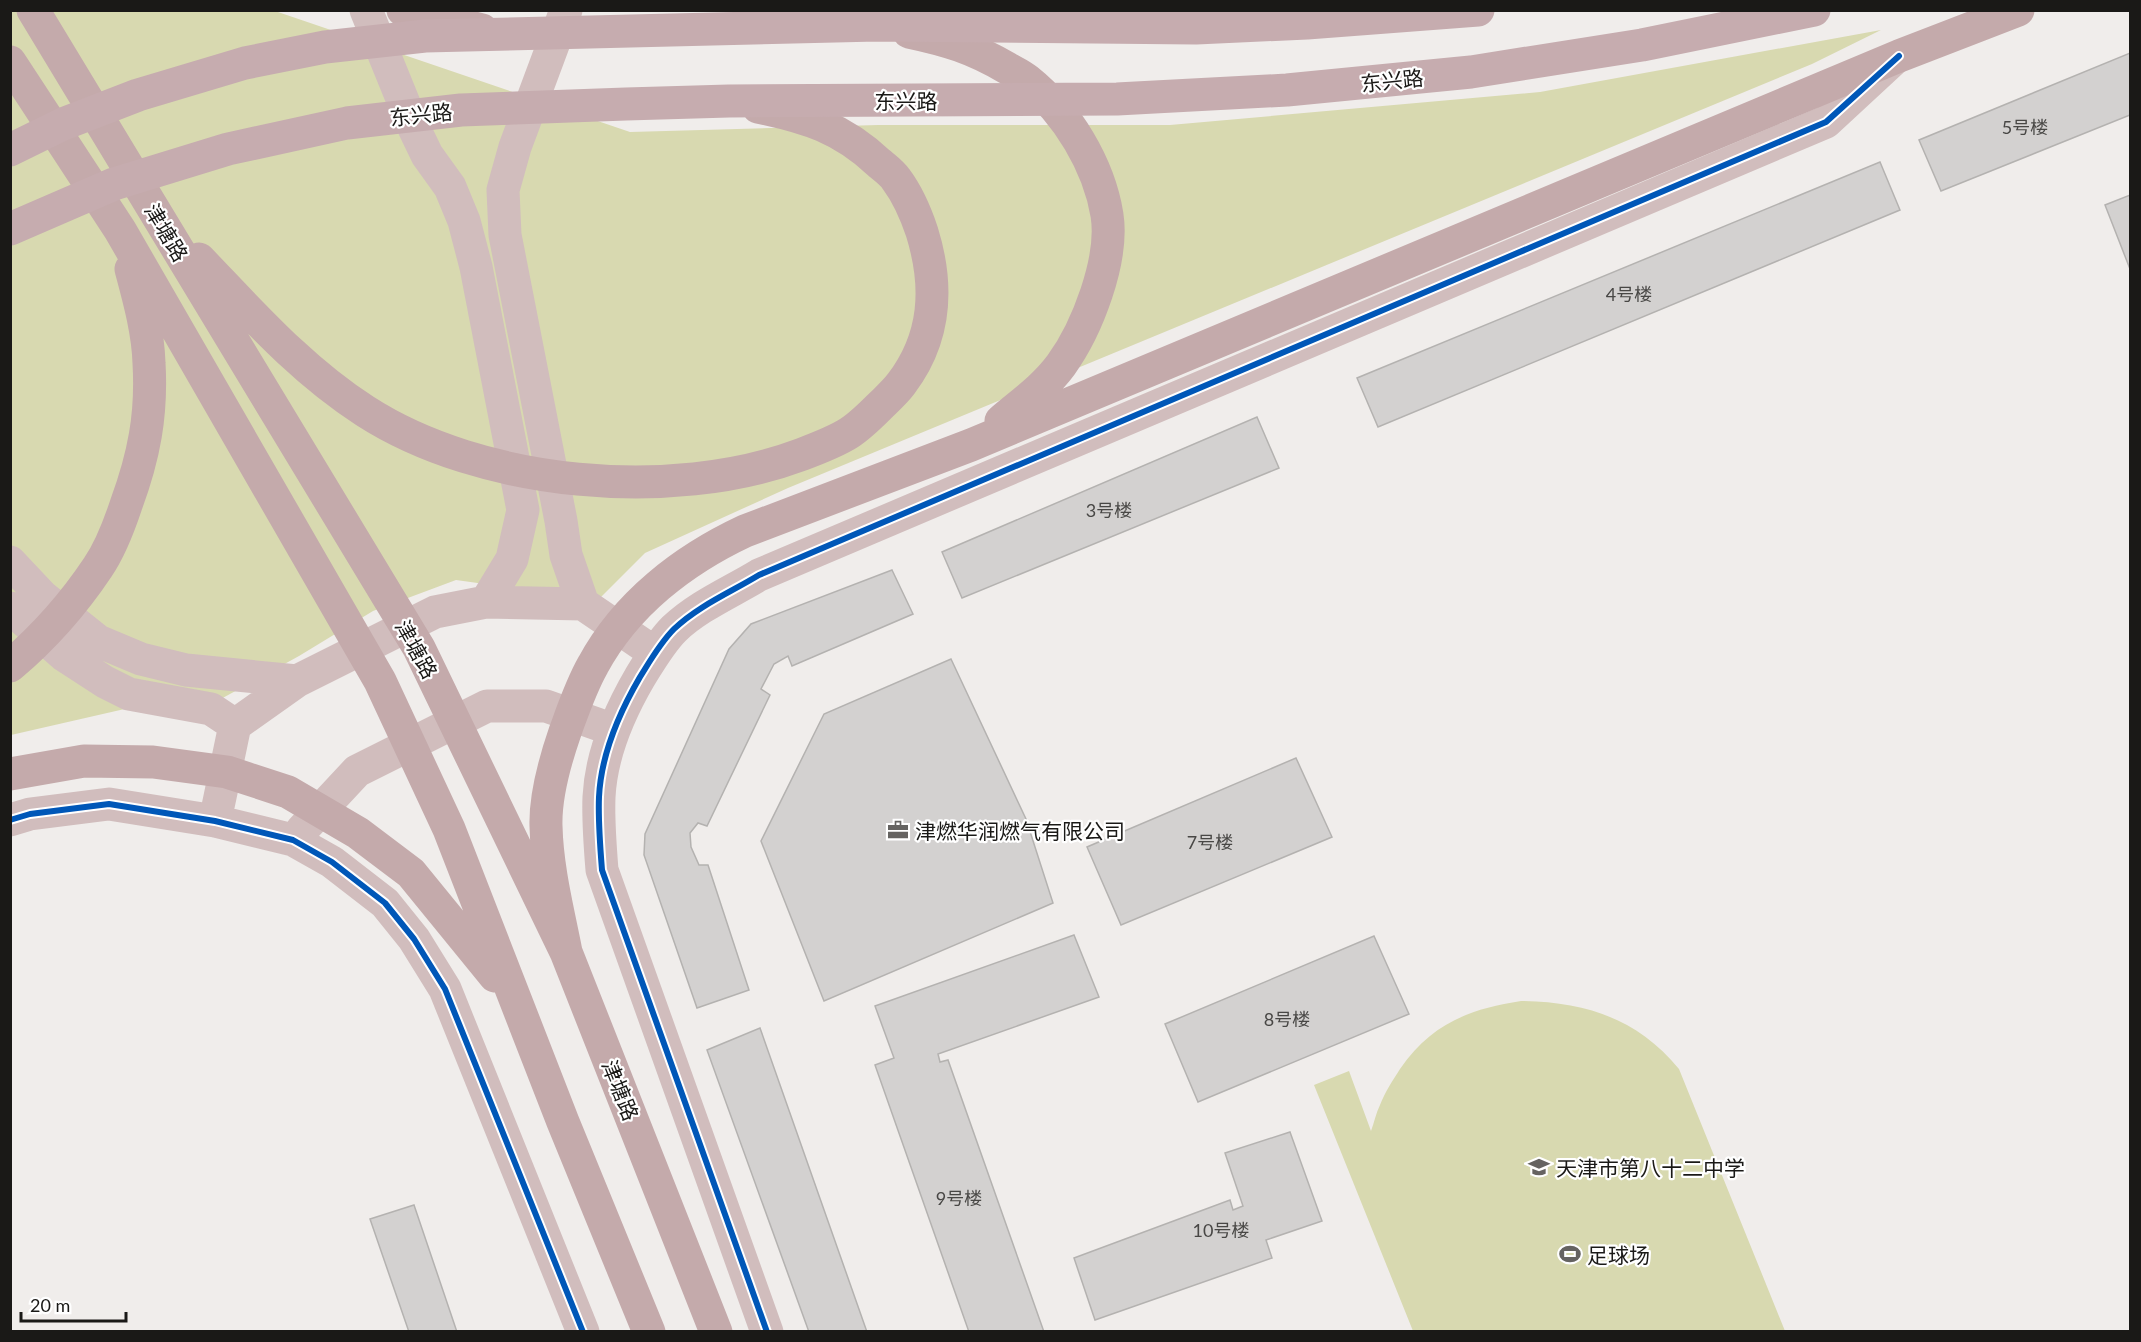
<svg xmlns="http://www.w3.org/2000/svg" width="2141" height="1342" viewBox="0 0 2141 1342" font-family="Lato,'Noto Sans SC',sans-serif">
<rect width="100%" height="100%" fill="#f0edeb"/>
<path fill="#d8d9b0" d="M10 11H275L630 132 878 125H1170L1540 92 1881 30 1812 64 788 488 645 553 598 600 456 580 373 611 299 656 219 700 129 708 11 735Z
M1521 1001C1585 1002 1637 1018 1679 1069L1785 1331H1413L1314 1085 1349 1071 1371 1131C1374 1123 1376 1113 1380 1105 1385 1092 1393 1080 1400 1069 1431 1024 1469 1009 1521 1001Z"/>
<path fill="#d3d1d0" stroke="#b4b2b0" stroke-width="1.5" d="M2130 53V115L1941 191 1919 140Z
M1880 162 1900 210 1378 427 1357 378Z
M2130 195V269L2105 205Z
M1257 417 1279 468 962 598 942 552Z
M892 570 913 614 792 666 788 656 774 664 761 689 770 695 707 826 698 823 690 833 691 847 699 865H708L749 990 697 1008 644 855 645 834 729 649 751 624Z
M951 659 1026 819 1053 903 824 1001 761 841 824 714Z
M1296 758 1332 837 1121 925 1087 847Z
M1074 935 1099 997 938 1054 940 1062 948 1060 1044 1332H969L875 1065 894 1058 875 1006Z
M1374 936 1409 1014 1198 1102 1165 1024Z
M760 1028 867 1332H809L707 1050Z
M1290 1132 1322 1221 1266 1240 1272 1258 1095 1320 1074 1258 1230 1200 1233 1210 1243 1206 1225 1153Z
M414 1205 457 1332H409L370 1219Z"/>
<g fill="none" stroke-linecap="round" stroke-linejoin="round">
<path stroke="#d1bdbd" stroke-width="33" d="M366 10 414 128 427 155 450 187 464 221 476 267 523 510 512 559 486 602
M566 10 515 147 503 190 505 235 561 521 566 555 583 604 655 653
M10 562 43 597 98 641 141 659 186 670 297 681
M10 608 65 656 105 682 129 694 211 709 235 725
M10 820 30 814 109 804 215 821 293 840 332 862 385 903 414 939 445 989 583 1332
M215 821 235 725 297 681 435 612 486 602 583 604
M302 830 357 771 487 706H546L614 730
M767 1332 602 870C600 845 598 821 599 797 601 755 619 713 640 677 650 661 660 643 674 629 698 606 731 592 759 575L1826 122 1893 60"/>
<path stroke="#c4aaab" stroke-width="33" d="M33 10 419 648 566 952 716 1332
M403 10 482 30
M909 32C947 40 973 48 1007 68 1014 72 1021 75 1027 80 1067 112 1099 165 1107 215 1114 260 1087 329 1061 365 1044 388 1022 403 1001 421
M10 62 120 230 380 681 449 829 563 1122 649 1332
M199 259C251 313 301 370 365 411 481 486 672 503 800 455 816 449 835 442 849 433 860 426 871 415 880 406 887 399 895 392 901 384 936 338 939 287 922 232 916 214 908 195 896 179 892 173 885 168 879 163 842 128 807 117 758 107
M10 666C43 638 74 603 98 567 111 548 119 526 126 505 144 456 152 415 149 363 148 331 139 299 131 269
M10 774 84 761 153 762 227 772 288 792 358 833 411 873 495 976
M566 952C558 911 547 869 546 826 545 795 555 761 565 732 573 710 581 686 593 665 626 604 683 560 745 531L971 445 1899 56 2018 10"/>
<path stroke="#c6acaf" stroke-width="33" d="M10 150 63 124 138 95 245 63 325 47 425 36 877 25 1196 28 1307 23 1478 10
M10 229 114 184 228 149 347 123 461 110 626 104 729 101 1117 99 1287 90 1471 72 1642 45 1814 10"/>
<defs>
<path id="cycleway" d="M10 820 30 814 109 804 215 821 293 840 332 862 385 903 414 939 445 989 583 1332
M767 1332 602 870C600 845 598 821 599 797 601 755 619 713 640 677 650 661 660 643 674 629 698 606 731 592 759 575L1826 122 1899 56"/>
</defs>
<use href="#cycleway" stroke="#fff" stroke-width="10"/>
<use href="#cycleway" stroke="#0057b8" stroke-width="6"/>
</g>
<defs>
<symbol id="office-bare" viewBox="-9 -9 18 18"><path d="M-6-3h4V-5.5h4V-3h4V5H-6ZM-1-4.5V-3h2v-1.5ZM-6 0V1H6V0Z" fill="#656361" stroke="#fff" stroke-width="2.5" paint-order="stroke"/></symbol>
<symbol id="school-bare" viewBox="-9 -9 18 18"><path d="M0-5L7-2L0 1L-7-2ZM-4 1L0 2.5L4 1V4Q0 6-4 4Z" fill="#656361" stroke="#fff" stroke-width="2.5" paint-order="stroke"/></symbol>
<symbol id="stadium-bare" viewBox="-9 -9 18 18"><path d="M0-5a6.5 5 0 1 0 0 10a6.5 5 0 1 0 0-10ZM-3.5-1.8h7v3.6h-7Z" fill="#656361" stroke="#fff" stroke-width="2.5" paint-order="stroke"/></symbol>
</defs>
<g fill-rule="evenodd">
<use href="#office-bare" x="883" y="815" width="30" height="30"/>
<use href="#school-bare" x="1524" y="1152" width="30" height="30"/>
<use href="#stadium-bare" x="1555" y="1239" width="30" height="30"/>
</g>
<g text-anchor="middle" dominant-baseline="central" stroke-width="4.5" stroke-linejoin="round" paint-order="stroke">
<g font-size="18" fill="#484745">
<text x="2025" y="127">5号楼</text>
<text x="1629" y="294">4号楼</text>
<text x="1109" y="510">3号楼</text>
<text x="1210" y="842">7号楼</text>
<text x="1287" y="1019">8号楼</text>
<text x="959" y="1198">9号楼</text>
<text x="1221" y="1230">10号楼</text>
</g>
<g font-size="21" fill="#1a1917" stroke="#fff">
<text transform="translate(1392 80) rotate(-6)">东兴路</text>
<text x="906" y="100">东兴路</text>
<text transform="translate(421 114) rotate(-6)">东兴路</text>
<text transform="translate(167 232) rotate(59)">津塘路</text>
<text transform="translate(417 649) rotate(61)">津塘路</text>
<text transform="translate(621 1090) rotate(68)">津塘路</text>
</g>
<g font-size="21" fill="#1a1917" stroke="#fff" text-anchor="start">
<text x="915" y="830">津燃华润燃气有限公司</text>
<text x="1556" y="1167">天津市第八十二中学</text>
<text x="1587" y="1254">足球场</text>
</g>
</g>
<rect width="2141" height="1342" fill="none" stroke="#1a1917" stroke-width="24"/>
<path d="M21 1312v9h105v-9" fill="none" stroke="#1a1917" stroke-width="3"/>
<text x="30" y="1312" font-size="18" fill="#1a1917" stroke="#ffffff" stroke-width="4.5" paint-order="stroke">20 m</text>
</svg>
